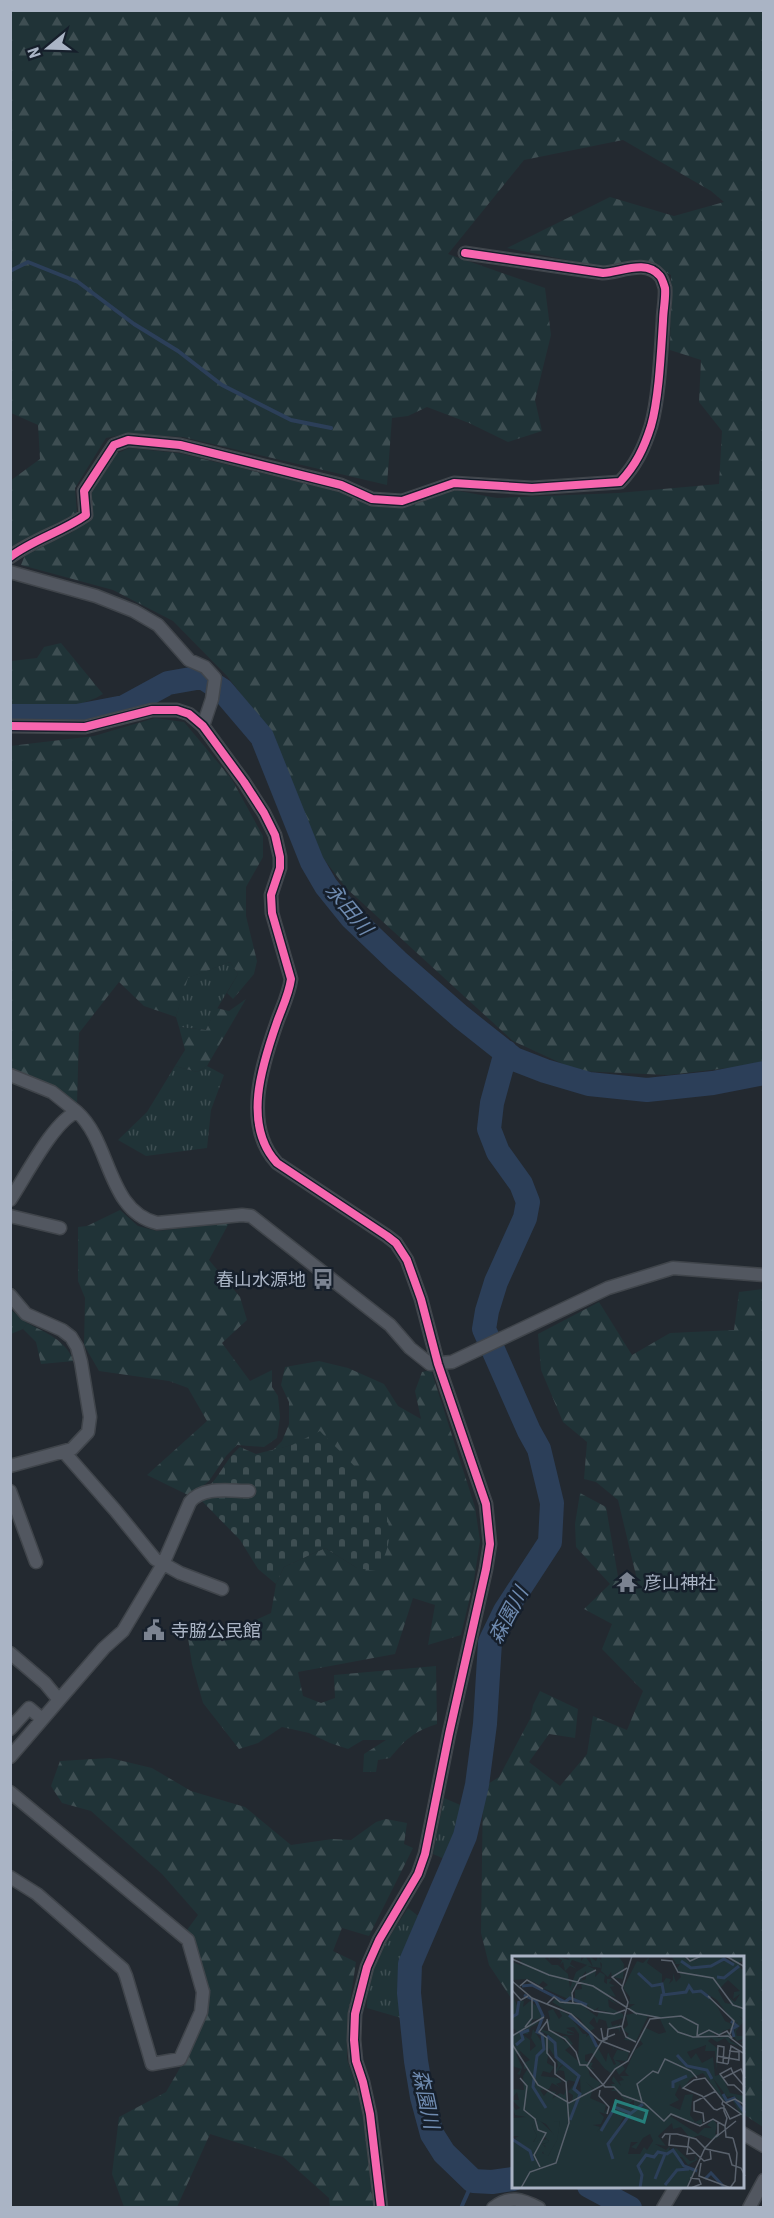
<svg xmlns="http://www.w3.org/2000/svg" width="774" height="2218" viewBox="0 0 774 2218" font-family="'Roboto Condensed','Noto Sans JP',sans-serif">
<defs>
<pattern id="grass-tufts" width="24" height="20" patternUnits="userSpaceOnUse" patternTransform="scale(1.5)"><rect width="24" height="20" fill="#203337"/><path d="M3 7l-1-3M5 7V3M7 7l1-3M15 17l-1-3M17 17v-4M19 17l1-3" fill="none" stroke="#3e4e52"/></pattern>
<pattern id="forest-firs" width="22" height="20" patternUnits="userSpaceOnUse" patternTransform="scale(1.5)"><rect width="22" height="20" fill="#203337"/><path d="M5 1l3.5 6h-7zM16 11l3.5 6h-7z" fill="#3e4e52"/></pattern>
<pattern id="cemetery-stones" width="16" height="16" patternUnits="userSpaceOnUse" patternTransform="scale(1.5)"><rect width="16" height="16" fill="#203337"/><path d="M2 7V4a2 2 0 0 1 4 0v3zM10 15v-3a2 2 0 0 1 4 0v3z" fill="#3e4e52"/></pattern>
</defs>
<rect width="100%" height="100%" fill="#232930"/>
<path fill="url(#grass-tufts)" d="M230 962 238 974C227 993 215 1010 206 1030L179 1027 176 1017 187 978Z
M175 1066 197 1072 207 1066 224 1075 211 1110 207 1148 146 1156 118 1140 147 1112Z
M10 1309 27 1323 23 1329 11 1334Z
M444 1798 465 1807 449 1861 433 1854Z
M408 1908 422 1919 401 1972V2018L367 2008C366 1969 388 1939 408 1908Z"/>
<path fill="url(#forest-firs)" d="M11 11H763V1064L668 1075 578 1071 513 1041 346 888 320 854 273 735 227 676 173 621 113 590 21 565 25 555 71 533 90 519V493L114 455 129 448 178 453 336 491 367 504 403 508 454 490 497 498 618 493 719 484 722 431 699 402 701 360 670 350 671 275 642 260 602 267 507 248 610 197 674 216 724 202 711 191 623 140 524 160 448 254 545 288 551 335 535 400 542 431 508 442 469 423 427 407 408 416 392 418 387 485 183 437 125 434 106 438 75 488 77 513 17 543 11 549 10 481 40 459 38 425 11 413Z
M61 643 103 694C76 711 42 707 11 706V661L37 658 44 647Z
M155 718 184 722 231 778 263 836V857L246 887V916L257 961 254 974 233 999 227 993 238 974 230 962 188 978 176 1017 144 1006 119 982 79 1033 77 1105 11 1070 10 746 94 736Z
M246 999 207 1066 197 1072 175 1066 185 1050 179 1027 206 1030 216 1008 229 1011Z
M120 1210 138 1226 157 1231 229 1223 209 1260 240 1297 247 1320 222 1343 250 1381 272 1370V1387L278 1396 280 1417 277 1438 264 1447 237 1445 226 1456 209 1481 190 1496 147 1475 207 1421 188 1388 169 1381 99 1371 84 1345 85 1298 78 1281V1227L87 1226Z
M763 1289H764L763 2127 743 2114 742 1957H513V2001L489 1965 481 1933 483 1787 499 1777 530 1719 533 1705 540 1691 578 1709 575 1738 549 1734 529 1762 560 1786 587 1754 593 1716 627 1730 643 1691 602 1649 612 1624 584 1609 610 1584 576 1547 575 1524 580 1493 606 1507 621 1594 639 1588 618 1500 596 1482 584 1479 587 1442 563 1422 541 1370 538 1334 599 1302 632 1355 670 1333 734 1330 739 1292Z
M27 1323C47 1333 65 1340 74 1361L41 1364 36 1342 23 1329Z
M319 1361 348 1368 384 1384 398 1406 421 1419 415 1391 422 1372 431 1370 475 1507 480 1541 474 1580 461 1635 428 1645 435 1605 413 1598 395 1654 298 1672 303 1696 321 1703 335 1698 334 1675 436 1666 437 1724C413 1732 406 1739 390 1758L378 1760 376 1772H363L364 1754 386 1740H363L348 1749 330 1743 309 1733 282 1727 258 1743 239 1749 203 1703 192 1664 188 1638H217L271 1613 276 1584 284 1567 325 1548 357 1568 292 1445 273 1450 282 1441 289 1424V1402L281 1385 285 1367Z
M110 1758 152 1768 191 1791 245 1807 291 1845 332 1839 351 1840 376 1822 386 1819 407 1823 404 1844 413 1848 369 1936 342 1928 333 1951 356 1962 348 2015 347 2059 370 2130 374 2207H330L329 2198 283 2157 210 2134 177 2207H124L112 2174 119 2117 166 2092 199 2035 209 1994 187 1930 198 1915 162 1874 91 1811 62 1803 51 1786 60 1761Z"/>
<path fill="url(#cemetery-stones)" d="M320 1431C356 1469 416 1515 376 1571L357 1568 325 1548 284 1567 276 1584 258 1569 240 1540 197 1496C220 1481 221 1464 240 1447L256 1454 292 1445Z"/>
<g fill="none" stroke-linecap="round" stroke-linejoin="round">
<path stroke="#2c3f59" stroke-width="4" d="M10 271 28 262 78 282 134 324 178 351 222 385 291 420 331 428
M461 2208 473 2181"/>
<path stroke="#2c3f59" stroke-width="24" d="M10 716H77L124 707 168 683 202 677 222 690 262 737 312 862 326 886 351 917 397 961 461 1017 514 1059 545 1071 589 1084 647 1090 713 1083 764 1073
M506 1052 492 1103 489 1129 498 1152 521 1184 528 1202 525 1218 496 1282 487 1311 484 1329 529 1431 539 1449 552 1503 550 1542 505 1611 490 1642 485 1724 477 1785 465 1836 410 1964 409 1993 416 2061 422 2097 432 2134 444 2153 473 2181 492 2182 513 2179
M589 2186 630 2208"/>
<defs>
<path id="minor" d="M10 557C34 539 62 532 86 515L84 491 114 445 128 440 180 445 341 485 372 499 402 501 454 483 532 488 620 482C636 465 644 448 651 426 659 398 661 351 663 321 663 311 666 298 665 288 664 285 662 278 660 276 646 259 621 272 603 273L465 253
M10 572 96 596 134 611 158 625 189 660 205 667 215 678 212 699 203 726
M10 726 85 727 152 710H177L189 714 203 726 244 782 264 813 275 835 280 857V868L271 895 272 913 291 979C289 994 282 1008 277 1022 262 1065 242 1125 277 1163L387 1236 396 1243 407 1260 421 1299 438 1364 486 1504 490 1544 486 1569 449 1734 425 1854 418 1874 379 1940 367 1967 355 2014 354 2040 356 2061 363 2082 370 2114 381 2208
M10 1075 52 1092 77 1112
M10 1200C25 1178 54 1120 77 1112 111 1142 107 1211 157 1223L242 1215 251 1216 390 1325 410 1348 430 1364 452 1362 608 1288 673 1268 764 1275
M10 1216 60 1228
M10 1295 26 1314 62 1330 71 1337 77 1347 81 1362 90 1417 88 1432 72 1449 10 1466
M64 1452 115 1510 155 1559 180 1573 222 1589
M10 1491 36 1562
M10 1653 45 1683 59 1700 10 1757
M59 1700 104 1648 123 1631 163 1564 190 1502C203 1486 229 1491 249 1491
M10 1729 29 1708 42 1719
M10 1792 188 1940 203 1992 201 2012 180 2059 152 2064 126 1976 123 1969 37 1894 10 1877
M742 2133 764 2146
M493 2208C509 2195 522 2199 539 2208
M663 2208 676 2186
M749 2208 764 2180"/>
</defs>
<use href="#minor" stroke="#40454b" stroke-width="15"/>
<use href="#minor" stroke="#525760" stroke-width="12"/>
<defs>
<path id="cycleway" d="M10 557C34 539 62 532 86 515L84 491 114 445 128 440 180 445 341 485 372 499 402 501 454 483 532 488 620 482C636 465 644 448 651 426 659 398 661 351 663 321 663 311 666 298 665 288 664 285 662 278 660 276 646 259 621 272 603 273L465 253
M10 726 85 727 152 710H177L189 714 203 726 244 782 264 813 275 835 280 857V868L271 895 272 913 291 979C289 994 282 1008 277 1022 262 1065 242 1125 277 1163L387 1236 396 1243 407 1260 421 1299 438 1364 486 1504 490 1544 486 1569 449 1734 425 1854 418 1874 379 1940 367 1967 355 2014 354 2040 356 2061 363 2082 370 2114 381 2208"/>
</defs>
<use href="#cycleway" stroke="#161f2b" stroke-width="11"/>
<use href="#cycleway" stroke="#f766af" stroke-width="8"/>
</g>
<defs>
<symbol id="bus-bare" viewBox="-9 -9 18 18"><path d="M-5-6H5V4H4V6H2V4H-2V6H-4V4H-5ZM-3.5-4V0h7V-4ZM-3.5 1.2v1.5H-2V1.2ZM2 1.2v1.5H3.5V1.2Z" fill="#7b8391" stroke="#161f2b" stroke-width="2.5" paint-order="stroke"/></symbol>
<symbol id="temple-bare" viewBox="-9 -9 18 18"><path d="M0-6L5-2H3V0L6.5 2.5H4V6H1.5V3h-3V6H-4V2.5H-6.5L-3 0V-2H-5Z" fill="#7b8391" stroke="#161f2b" stroke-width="2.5" paint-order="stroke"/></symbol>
<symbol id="civic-bare" viewBox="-9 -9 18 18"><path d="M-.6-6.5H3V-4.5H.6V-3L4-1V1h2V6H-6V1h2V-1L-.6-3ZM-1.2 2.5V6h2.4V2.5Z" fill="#7b8391" stroke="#161f2b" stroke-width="2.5" paint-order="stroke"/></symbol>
</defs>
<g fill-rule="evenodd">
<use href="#bus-bare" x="308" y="1264" width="30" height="30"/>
<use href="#temple-bare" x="612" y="1567" width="30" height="30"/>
<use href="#civic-bare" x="139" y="1615" width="30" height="30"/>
</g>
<g text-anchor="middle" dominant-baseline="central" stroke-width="5" stroke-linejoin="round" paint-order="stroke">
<g font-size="18" fill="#aab4c5" stroke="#161f2b" text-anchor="start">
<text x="306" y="1279" text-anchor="end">春山水源地</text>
<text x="644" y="1582">彦山神社</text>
<text x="171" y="1630">寺脇公民館</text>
</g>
<g font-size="20" font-style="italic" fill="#6f8bb0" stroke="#161f2b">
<text transform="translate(349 909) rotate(50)">永田川</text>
<text transform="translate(508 1615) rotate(-62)">森園川</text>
<text transform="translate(426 2099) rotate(78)">森園川</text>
</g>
</g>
<g transform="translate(512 1956)">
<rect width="232" height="232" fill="#232930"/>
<path d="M26 163 42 178V165H48L46 183 36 200 33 201 30 193 34 190 30 189 37 185 32 180 27 188 21 187 25 180 20 170Z" fill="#203337"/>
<path d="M0 0H38V4L35 1 33 2 40 9H46L56 18 58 32 64 16 75 9 60 4 58 8 65 13 58 10 53 15 51 6 48 9 50 4 41 0 58 4 53 0H69V5L73 0 81 11 77 0 84 5 86 0 89 4 90 0 107 1 112 8 111 23 100 21 99 16 96 21 89 15 90 8 88 6 89 12 76 10 84 14 83 21 88 16 93 19 92 26 95 28V23H100L97 27 103 30 98 31 104 41 93 38 107 50 96 43 97 51 111 58V62L99 66 100 70 106 68 103 72 108 68V77L107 73H96L94 65 87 63 85 68 82 61 77 67 83 72 77 76 68 63 40 46 44 43 69 48 85 61 87 56H97L85 54 87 51 81 55 72 46 63 43V34L70 33 68 23 71 20 69 25 74 23V15L60 33V42L56 43 31 32 36 29 31 25 27 29 16 23 0 24V6L11 10 6 6 10 5ZM138 0 135 7 150 18V28L154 22 159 23 157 28 161 24V17L164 26 169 21 167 16 171 17 164 14 168 8H160L164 7 159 0H172L178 7 177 0 185 1 183 6 185 0H213L210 3 222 9 217 0H232V5L227 6 229 13H232V51L228 53H232V63L227 60 232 65 224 75 225 80H232V87H228L231 85V83L225 85 222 81 223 71 211 75 208 79 201 77 207 82 217 77 218 85 230 91 217 87 213 82 205 86 199 82 196 85 205 92V115L203 95H193L194 89 175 96 179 103 184 97 190 107 201 101 203 120 209 118 218 137 232 140V149L222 140 215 141 201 122 212 143 221 142 229 151 232 164 221 145H212L191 117 179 122 170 134 168 128 163 139 167 144 157 149 168 154 173 139 181 138 178 159 183 166 190 163V169L155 158 186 178 192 172H200L195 169 201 163 205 169 203 178 208 180 201 184 189 179 178 182 169 171 161 173 160 167 146 180 154 190 143 188 154 194 158 190 157 194 164 192 178 205 183 204 184 199 185 204 176 209 170 201H165L170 203 172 211 167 213H183L174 232H0V184L8 188 3 182 7 180H0V162L14 161 3 159 0 149 4 154 8 152 0 144H7L5 136 0 142V133L12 134 11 120 16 112 12 113V107L18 104 7 94 9 99 4 98 10 111 8 119 5 118 9 113 0 110V79L5 75 0 72V39L5 49 7 44 12 45 11 51 18 45 28 53 30 62 20 64 19 68 26 66 27 67 19 71 16 78H10L18 84V95L24 90 19 82 21 73 29 85 30 79 40 81 27 74 38 63 36 55 41 53 47 63 50 60 47 54 57 59 71 78H75L74 81 78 78 94 106 96 96 102 109 104 108 101 102 105 94 101 93 100 88 102 93 117 96 115 105 103 104 109 107 104 112 110 109 113 113 107 119 103 112 100 118 93 113 80 97 73 99V105L81 107 79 111 83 113 76 112 78 120 89 127 83 134 74 126 81 133 78 142 94 149 92 157 96 152 94 158 87 156 92 161 89 168 81 169 88 171 85 176 98 157 106 152 114 156 99 186 122 155V144L116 148 104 135H99L102 133 99 128H103L100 125 101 120 109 130 107 125 112 124 108 120H117L113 116 123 94 131 88 128 84 132 71 147 78 154 76 148 63 136 60 124 85 112 84 117 78 111 74 116 69 114 59 123 57 117 52 123 48H117L118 41 111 32 125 5 131 7ZM216 24 228 35 222 36 221 43 228 38 223 46 218 42 219 48 213 47 206 34ZM189 34 205 44 223 68 226 66 224 70 213 65 205 50ZM35 66 38 74 56 79H63L55 77V75L64 77 54 72 62 71 67 78 66 105 53 94 61 88 55 80H50L55 88 45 77 30 74ZM37 92 45 104 46 110 43 114 44 118 48 110 52 108 46 114 52 115 54 129 56 124 64 126 68 122 69 140 66 142 68 137 62 134 63 127 56 136 61 139 60 146H54V134L52 139 48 137 40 143 44 136 36 135 32 140 28 134 37 133 40 127 49 132 44 128 50 126 46 122 29 120 31 115 38 117 42 111 35 107ZM25 164 34 168 42 179V166L48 165 45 184 36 200 30 197 34 192 30 188 37 186 35 183 21 186 25 180 20 170ZM138 178 141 185 135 194 132 191 128 198H116L119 186H126L119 191 124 193 131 182Z" fill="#203337" fill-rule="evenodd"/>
<path fill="none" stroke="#2c3f59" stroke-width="3" d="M169 5 179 12 199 10 212 3 222 9M126 17 140 30 150 28 152 39M205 21 212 22 227 10M10 30 20 29 53 46 58 42 75 49M12 39 24 45 31 60 25 76 30 78 32 93 25 100 21 131 34 152M148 49 150 39 174 36 177 30 181 36 189 35 198 42M57 59 78 77 85 91M0 61 5 58 7 45M219 65 225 70 220 73 222 81M35 80 43 87 44 101 67 120 62 133 68 138 58 164M4 89 11 83 9 77 17 74M165 99 175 110 195 114 200 123M161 132V126L175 120M211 138 215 145 222 142 233 157M89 175 103 151 118 157M0 183 18 195 21 205M101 203 96 188 118 158 131 148M143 223 153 198M193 223 199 217 212 231M153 229 165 214 177 213M128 232 130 219 126 210 134 199 142 201 146 196 155 198 161 194 172 210 185 215"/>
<path fill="none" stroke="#59616c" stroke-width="1.5" d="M120 0 110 32 116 46 110 71 114 81 124 86M173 0 178 5 189 0M214 0 233 11M0 3 37 19 81 30 125 58M149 4 160 5 166 16 201 22 221 49 233 53M0 25 20 42 59 58 87 84 118 96M8 30 15 24 31 33M110 30 100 21 115 12M0 34 9 44 16 40M196 40 222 65 218 78M35 48 42 41 48 46 69 48 82 55 102 58 113 54M61 48 60 37 68 22 84 14M123 57 149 62M35 63 37 74 53 83 64 96 68 109H74L93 131H102L110 139 132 147 152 165 159 158 188 170 201 163 213 170 214 181 221 182M157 67 166 76 181 81 216 80 233 93M13 71 20 62V42M89 72 91 83 103 78M0 80 32 61M0 88 26 129 57 147 91 129M205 100 227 104V96L217 95M211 107 212 91 206 90 205 106 216 108M216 108 219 90 233 98M75 110 90 85 95 83 96 73 110 70M221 117 219 112 208 118 216 129H222L233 139M221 117 233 131M8 122 15 130 12 154 23 163 26 174 34 177 22 199 28 211M211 122 229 113 233 122M91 129 103 113 116 105 138 63 169 60 186 69 185 80 197 74 207 79 215 75 220 82M88 134 87 140 97 151 95 158M211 145 229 158 218 163 213 153 212 152H209L205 154 202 153 190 140 171 132 182 124 193 122 211 145 210 148 212 150V155L215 162 213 170M130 146 125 128 141 115 146 117 153 103 179 115 185 122M213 147 223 143 233 149M192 166 191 157 182 155V146L204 135M158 179 157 189 177 191 192 205 199 203 198 193M204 181 224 165M150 182 153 178H165L184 183 194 193 217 198 220 209 229 212 233 220M177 182 175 198 183 197M189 207 187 220 219 232M178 222 187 223 189 228 179 232M9 232 18 216 44 207 57 167 54 126 43 118V107L35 97V82L27 76 35 65M175 232 193 192 206 178V166M218 232 223 225 225 197 221 182"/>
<path fill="#267f7b" fill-opacity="0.15" stroke="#267f7b" stroke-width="3" d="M104 145 135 155 132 166 101 155Z"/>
<rect width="232" height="232" fill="none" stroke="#aab4c5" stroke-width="3"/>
</g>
<rect width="774" height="2218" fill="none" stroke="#aab4c5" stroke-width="24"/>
<g transform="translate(48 48) rotate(251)" stroke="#161f2b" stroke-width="4.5" paint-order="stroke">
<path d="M0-4.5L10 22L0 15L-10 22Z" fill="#aab4c5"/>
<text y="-9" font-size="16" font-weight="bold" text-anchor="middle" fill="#aab4c5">N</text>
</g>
</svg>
